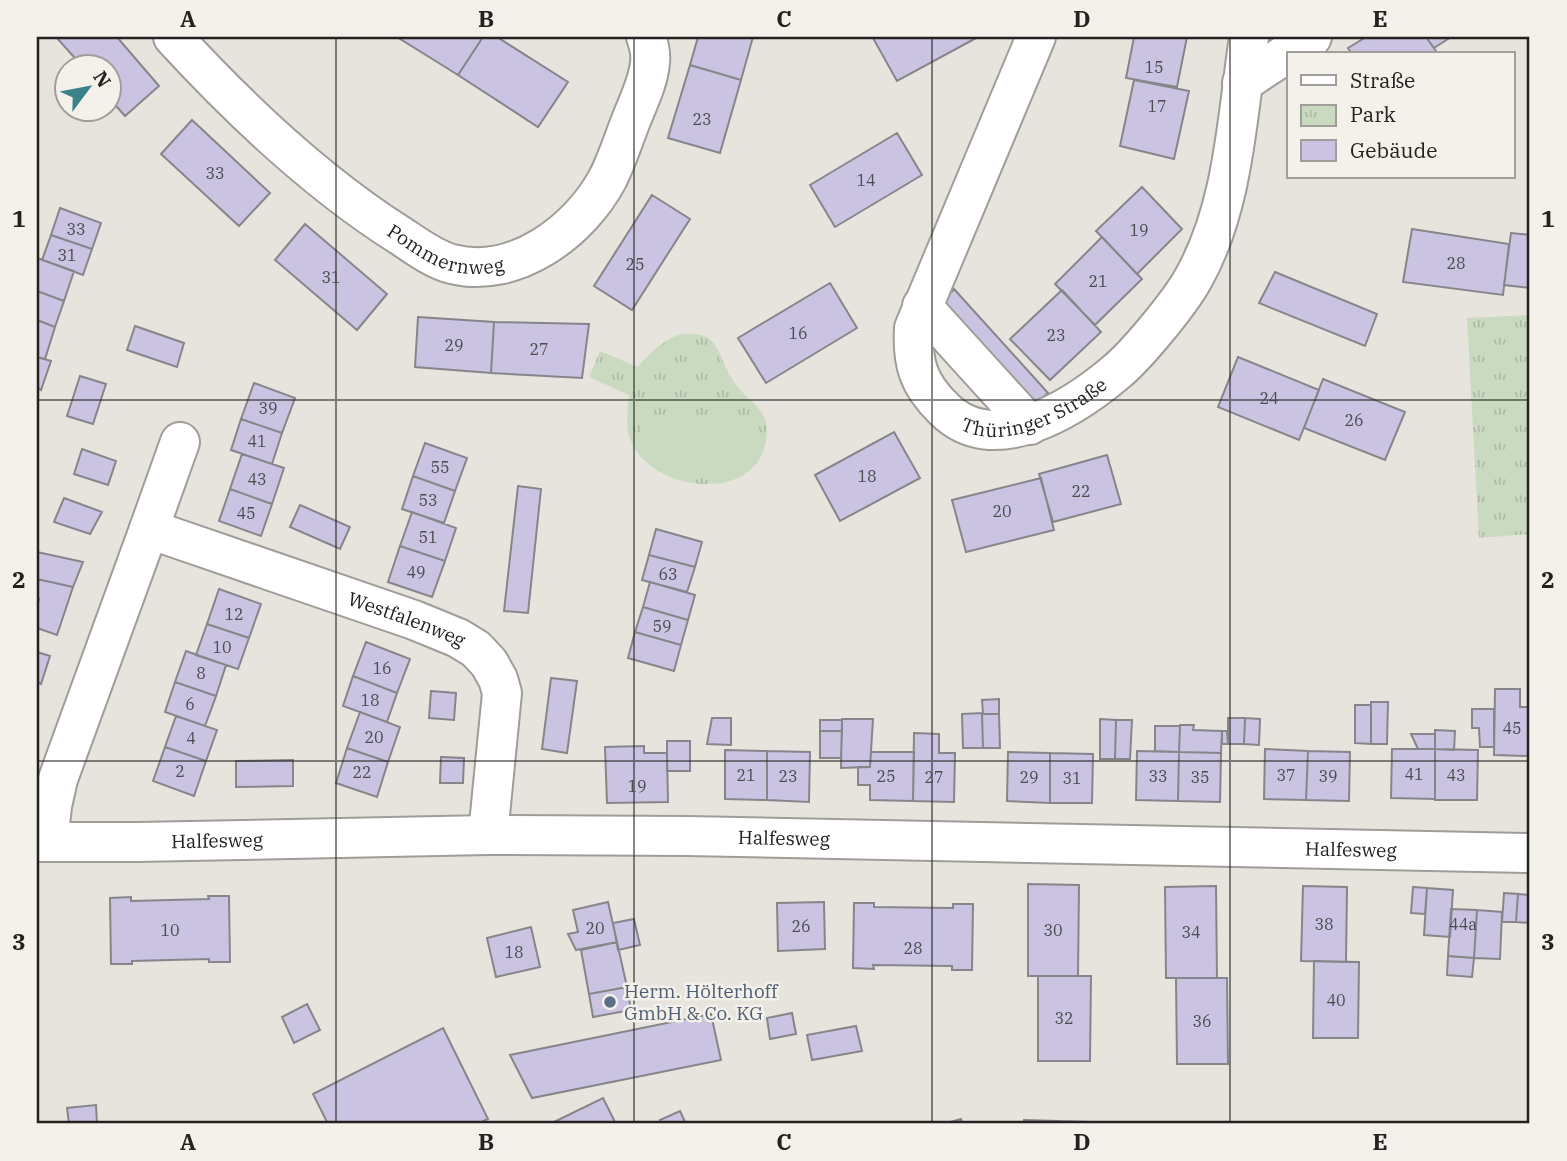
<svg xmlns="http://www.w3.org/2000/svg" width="1567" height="1161" viewBox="0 0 1567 1161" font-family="'IBM Plex Serif',serif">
<defs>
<pattern id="park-tufts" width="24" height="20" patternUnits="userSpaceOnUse" patternTransform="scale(1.75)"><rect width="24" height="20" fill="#cadac1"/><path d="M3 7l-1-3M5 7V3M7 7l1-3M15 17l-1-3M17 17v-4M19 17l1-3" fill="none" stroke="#adbba6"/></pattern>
</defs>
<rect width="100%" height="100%" fill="#e7e4de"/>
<path fill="url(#park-tufts)" d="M1530 315V534L1479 538 1467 318Z
M681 334C720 331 715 350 731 377 739 393 758 403 765 419 768 427 767 437 765 445 751 507 640 490 628 432 626 421 628 406 629 395L589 377 600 351 638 367C651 352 662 341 681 334Z"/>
<path fill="#cadac1" d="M651 418 738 424 748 430 752 446 747 463C707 487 674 483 641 449L642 424Z"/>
<path fill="#cac4e2" stroke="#86858a" stroke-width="2" d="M56 37H117L159 86 125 116 108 97V66H82Z
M397 37H483L458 75Z
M483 37H497L568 82 538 127 458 75Z
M698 37H753L741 80 690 65Z
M875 37H978L897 81 873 38Z
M1134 37H1187L1177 87 1126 78Z
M1366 37H1426L1436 51 1432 54H1352L1348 48Z
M1426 37H1451L1434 48Z
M690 65 741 80 720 153 668 138Z
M1134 80 1189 91 1174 159 1120 146Z
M192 120 270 193 239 226 161 154Z
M897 133 922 175 835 227 810 185Z
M1142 187 1182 229 1137 274 1096 231Z
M652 195 690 219 632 310 594 286Z
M60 208 101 223 92 249 51 235Z
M305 224 387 294 357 330 275 260Z
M1412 229 1509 244 1503 295 1403 282Z
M1511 233 1530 235V288L1504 285Z
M51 235 92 249 83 275 42 260Z
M1102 237 1142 279 1095 325 1055 284Z
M37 258 74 271 64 301 37 291Z
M1275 272 1377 314 1365 346 1259 303Z
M830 283 857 328 766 383 738 338Z
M954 289 1048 393 1028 410 936 308Z
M1062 290 1101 332 1050 380 1010 339Z
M37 291 64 301 55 327 37 320Z
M418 317 494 322 491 373 415 367Z
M37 320 55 327 45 359 37 357Z
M494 322 589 324 582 378 491 373Z
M135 326 184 343 177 367 127 350Z
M37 357 51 361 41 390 37 388Z
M1238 357 1319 390 1299 440 1218 407Z
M80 376 106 384 93 424 67 416Z
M1323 379 1405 412 1385 460 1304 428Z
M254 383 295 398 282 433 241 419Z
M241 419 282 433 272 464 231 450Z
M894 432 920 478 840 521 815 475Z
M425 443 467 458 455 491 413 476Z
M82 449 116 461 108 485 74 474Z
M242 454 284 468 272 504 230 489Z
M1107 455 1121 504 1053 522 1039 474Z
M413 476 455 491 444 523 402 509Z
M1041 478 1054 530 966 552 952 500Z
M518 486 541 489 528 613 504 611Z
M230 489 272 504 261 536 219 521Z
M64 498 102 512 90 534 54 522Z
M300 505 350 527 340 549 290 527Z
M412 512 456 528 445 561 400 546Z
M656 529 702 542 695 567 649 555Z
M400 546 445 561 432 597 388 582Z
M37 552 83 562 73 587 37 579Z
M649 555 695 567 687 592 642 580Z
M37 579 73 587 57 635 37 628V607L39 599 37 598Z
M650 582 695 595 688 620 643 607Z
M219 589 261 604 249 638 207 624Z
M643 607 688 620 681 645 635 632Z
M207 624 249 638 238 669 196 655Z
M635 632 681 645 674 671 628 658Z
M366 642 410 659 397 693 353 676Z
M186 651 226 665 216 696 175 682Z
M37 652 50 656 41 684 37 682Z
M353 676 397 693 387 722 343 706Z
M551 678 577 681 567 753 542 749Z
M175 682 216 696 205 726 165 712Z
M1495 689H1520V707H1530V756L1494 755Z
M431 691 456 693 454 720 429 718Z
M999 699V714H983L982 700Z
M1371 702H1388L1387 744H1371Z
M1355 705H1371V744L1355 743Z
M1472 709H1494V747H1480L1479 728H1472Z
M360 712 400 727 388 762 347 748Z
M962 714 982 713 983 748H963Z
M982 714H999L1000 748H983Z
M176 716 217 730 206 761 165 747Z
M712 718H731V745L707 744Z
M1228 718H1245L1244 744H1228Z
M1245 718 1260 719 1259 745 1244 744Z
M842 719H873L870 767 841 768Z
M1100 719 1116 720 1115 759H1100Z
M820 720H842V731H820Z
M1116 720H1132L1130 759H1115Z
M1180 725H1194L1193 730 1222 731 1221 753 1179 752Z
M1155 726H1180L1179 752 1155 751Z
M1435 730 1455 731 1454 750 1435 749Z
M820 731H842L841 758H820Z
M1222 731H1227L1228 744H1222Z
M914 733 939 734V753H955L954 802 913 801Z
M1411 734H1435V749H1418Z
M667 741H690V771H667Z
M644 746V753H667L668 802 607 803 605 747Z
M165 747 206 761 194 796 153 781Z
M347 748 388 762 377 797 336 783Z
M1265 749 1308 751 1306 800 1264 799Z
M1392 749H1435V799L1391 798Z
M1435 749 1478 750 1477 800H1435Z
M725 750 767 751V800L725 799Z
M767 751 810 752 809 802 767 800Z
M1137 751 1179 752 1178 801 1136 800Z
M1308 751 1350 752 1349 801 1306 800Z
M871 752H914L913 801 870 800V785H858V767H870Z
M1008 752 1050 753V803L1007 801Z
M1179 752 1221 753 1220 802 1178 801Z
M1050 753 1093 754 1092 803H1050Z
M441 757 464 758 463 783H440Z
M293 760V786L236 787V761Z
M1028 884 1079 885 1078 976H1028Z
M1216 886 1217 978H1166L1165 887Z
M1303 886 1347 887 1346 962 1301 961Z
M1413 887 1427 888 1425 914 1411 913Z
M1427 888 1453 890 1450 937 1424 935Z
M1504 893 1518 894 1516 922H1502Z
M1518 894 1530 895V923L1516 922Z
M208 896H229L230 962H209V959L132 961V964H111L110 898 131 897V901L209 899Z
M608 902 617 942 576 950 568 934 578 932 573 910Z
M824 902 825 949 778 951 777 903Z
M854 903H874V907L953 908V904H973L972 970H952V966L873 965 874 969 853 968Z
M1451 909 1477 910 1474 958 1448 956Z
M1477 910 1502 912 1500 959 1474 958Z
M634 919 640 945 618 950 613 923Z
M531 927 540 967 496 977 487 938Z
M617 942 627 987 589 994 581 950Z
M1448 956 1474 958 1472 977 1447 975Z
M1314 961 1359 962 1358 1038H1313Z
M1038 976H1091L1090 1061H1038Z
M1176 978H1227L1228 1064H1177Z
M627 987 631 1010 593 1017 589 994Z
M307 1004 320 1030 294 1043 282 1017Z
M792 1013 796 1034 770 1039 767 1018Z
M711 1014 721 1060 532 1098 510 1055Z
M856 1026 862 1051 812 1060 807 1035Z
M443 1028 488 1119 477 1124H328L313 1094Z
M603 1098 616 1124 552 1123Z
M96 1105 97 1124H69L67 1108Z
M680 1111 686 1124H662L660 1120Z
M961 1119 962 1124H943Z
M1024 1120 1058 1121V1124H1024Z
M1058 1121 1091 1122V1124H1058Z
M1091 1122 1124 1123V1124H1091Z"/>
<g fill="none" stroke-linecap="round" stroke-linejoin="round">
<defs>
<g id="minor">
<path id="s1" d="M173 37C240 110 317 183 401 236 416 246 435 260 452 264 515 280 580 231 608 178 617 160 623 141 630 123 637 104 648 84 650 63 651 55 649 45 646 37"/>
<path id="s2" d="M1036 37 914 328C912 363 918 384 944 409 993 459 1072 409 1115 373 1136 356 1179 304 1193 279 1234 207 1237 117 1249 37"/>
<path d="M1242 83 1312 37"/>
<path d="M922 306 1030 425"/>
<path d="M149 529 180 442"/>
<path id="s3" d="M48 841 52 806 58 779 149 529 414 620 458 638 476 649 489 663 498 679 502 693 488 835"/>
<path id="s4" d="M37 842H137L488 835 687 836 1530 853"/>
</g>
</defs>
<use href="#minor" stroke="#a09d98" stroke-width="42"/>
<use href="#minor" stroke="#fff" stroke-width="38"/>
</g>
<path fill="none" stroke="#232220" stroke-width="2" stroke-opacity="0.55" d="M336 37V1124M634 37V1124M932 37V1124M1230 37V1124M37 400H1530M37 761H1530"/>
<circle fill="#5c6f8a" stroke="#f4f1eb" stroke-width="2.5" cx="610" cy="1002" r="7"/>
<g text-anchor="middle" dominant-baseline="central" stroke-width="5" stroke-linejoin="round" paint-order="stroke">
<g font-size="16" fill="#4d4a50">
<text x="1154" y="67">15</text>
<text x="1157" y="106">17</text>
<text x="702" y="119">23</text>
<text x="215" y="173">33</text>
<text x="866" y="180">14</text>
<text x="76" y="229">33</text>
<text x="1139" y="230">19</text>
<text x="67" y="255">31</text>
<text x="1456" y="263">28</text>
<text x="635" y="264">25</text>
<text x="331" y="277">31</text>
<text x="1098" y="281">21</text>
<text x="798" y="333">16</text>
<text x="1056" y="335">23</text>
<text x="454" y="345">29</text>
<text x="539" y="349">27</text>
<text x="1269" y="398">24</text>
<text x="268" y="408">39</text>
<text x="1354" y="420">26</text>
<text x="257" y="441">41</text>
<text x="440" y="467">55</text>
<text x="867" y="476">18</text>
<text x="257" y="479">43</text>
<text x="1081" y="491">22</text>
<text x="428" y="500">53</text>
<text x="1002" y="511">20</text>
<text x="246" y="513">45</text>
<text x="428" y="537">51</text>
<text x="416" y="572">49</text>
<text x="668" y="574">63</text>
<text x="234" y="614">12</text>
<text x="662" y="626">59</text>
<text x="222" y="647">10</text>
<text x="382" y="668">16</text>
<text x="201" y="673">8</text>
<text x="370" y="700">18</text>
<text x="190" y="704">6</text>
<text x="1512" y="728">45</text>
<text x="374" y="737">20</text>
<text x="191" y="738">4</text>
<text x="180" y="771">2</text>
<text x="362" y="772">22</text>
<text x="1414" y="774">41</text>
<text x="746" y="775">21</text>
<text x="1286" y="775">37</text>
<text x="1456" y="775">43</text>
<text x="788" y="776">23</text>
<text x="886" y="776">25</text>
<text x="1158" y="776">33</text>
<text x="1328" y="776">39</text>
<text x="934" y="777">27</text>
<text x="1029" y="777">29</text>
<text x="1200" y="777">35</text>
<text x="1072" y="778">31</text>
<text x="637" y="786">19</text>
<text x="1324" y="924">38</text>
<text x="1463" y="924">44a</text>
<text x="801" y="926">26</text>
<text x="595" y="928">20</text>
<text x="170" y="930">10</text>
<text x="1053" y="930">30</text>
<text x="1191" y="932">34</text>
<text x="913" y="948">28</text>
<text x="514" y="952">18</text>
<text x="1336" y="1000">40</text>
<text x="1064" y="1018">32</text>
<text x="1202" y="1021">36</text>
</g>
<g font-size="19" fill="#232220" stroke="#f4f1eb">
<text stroke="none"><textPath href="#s1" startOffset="352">Pommernweg</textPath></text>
<text stroke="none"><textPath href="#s2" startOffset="506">Thüringer Straße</textPath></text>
<text stroke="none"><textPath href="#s3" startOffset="602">Westfalenweg</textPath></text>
<text stroke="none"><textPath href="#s4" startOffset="747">Halfesweg</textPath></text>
<text stroke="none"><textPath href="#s4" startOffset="180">Halfesweg</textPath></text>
<text stroke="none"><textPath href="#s4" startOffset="1314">Halfesweg</textPath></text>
</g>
<g font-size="19" fill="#4e5e75" stroke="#f4f1eb" text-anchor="start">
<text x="624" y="991">Herm. Hölterhoff<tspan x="624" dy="22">GmbH &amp; Co. KG</tspan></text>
</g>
</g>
<rect width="1567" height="1161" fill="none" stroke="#f4f1eb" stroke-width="77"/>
<rect x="1287" y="52" width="228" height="126" fill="#f4f1eb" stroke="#a09e9a" stroke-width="2"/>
<rect x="1301" y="75" width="35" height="10" fill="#ffffff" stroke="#a09e9a" stroke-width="2"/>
<text x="1350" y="88" font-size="21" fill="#232220">Straße</text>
<rect x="1301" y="105" width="35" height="21" fill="url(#park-tufts)" stroke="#a09e9a" stroke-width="2"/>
<text x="1350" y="122" font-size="21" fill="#232220">Park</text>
<rect x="1301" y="140" width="35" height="21" fill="#cac4e2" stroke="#a09e9a" stroke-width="2"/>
<text x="1350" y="158" font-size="21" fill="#232220">Gebäude</text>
<g transform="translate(88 88) rotate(58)"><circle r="33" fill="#f4f1eb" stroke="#a09e9a" stroke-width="2"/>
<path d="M0-5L12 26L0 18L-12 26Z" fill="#3a828a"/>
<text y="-10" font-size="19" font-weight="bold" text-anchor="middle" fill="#232220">N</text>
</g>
<rect x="38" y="38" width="1490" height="1084" fill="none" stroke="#232220" stroke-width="2.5"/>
<g font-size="23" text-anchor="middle" font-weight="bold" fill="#232220">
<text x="188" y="27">A</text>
<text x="486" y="27">B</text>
<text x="784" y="27">C</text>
<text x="1082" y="27">D</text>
<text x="1380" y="27">E</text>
<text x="19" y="227">1</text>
<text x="1548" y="227">1</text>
<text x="19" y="588">2</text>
<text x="1548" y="588">2</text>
<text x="19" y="950">3</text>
<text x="1548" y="950">3</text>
<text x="188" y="1150">A</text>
<text x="486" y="1150">B</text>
<text x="784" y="1150">C</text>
<text x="1082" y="1150">D</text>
<text x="1380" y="1150">E</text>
</g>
</svg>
